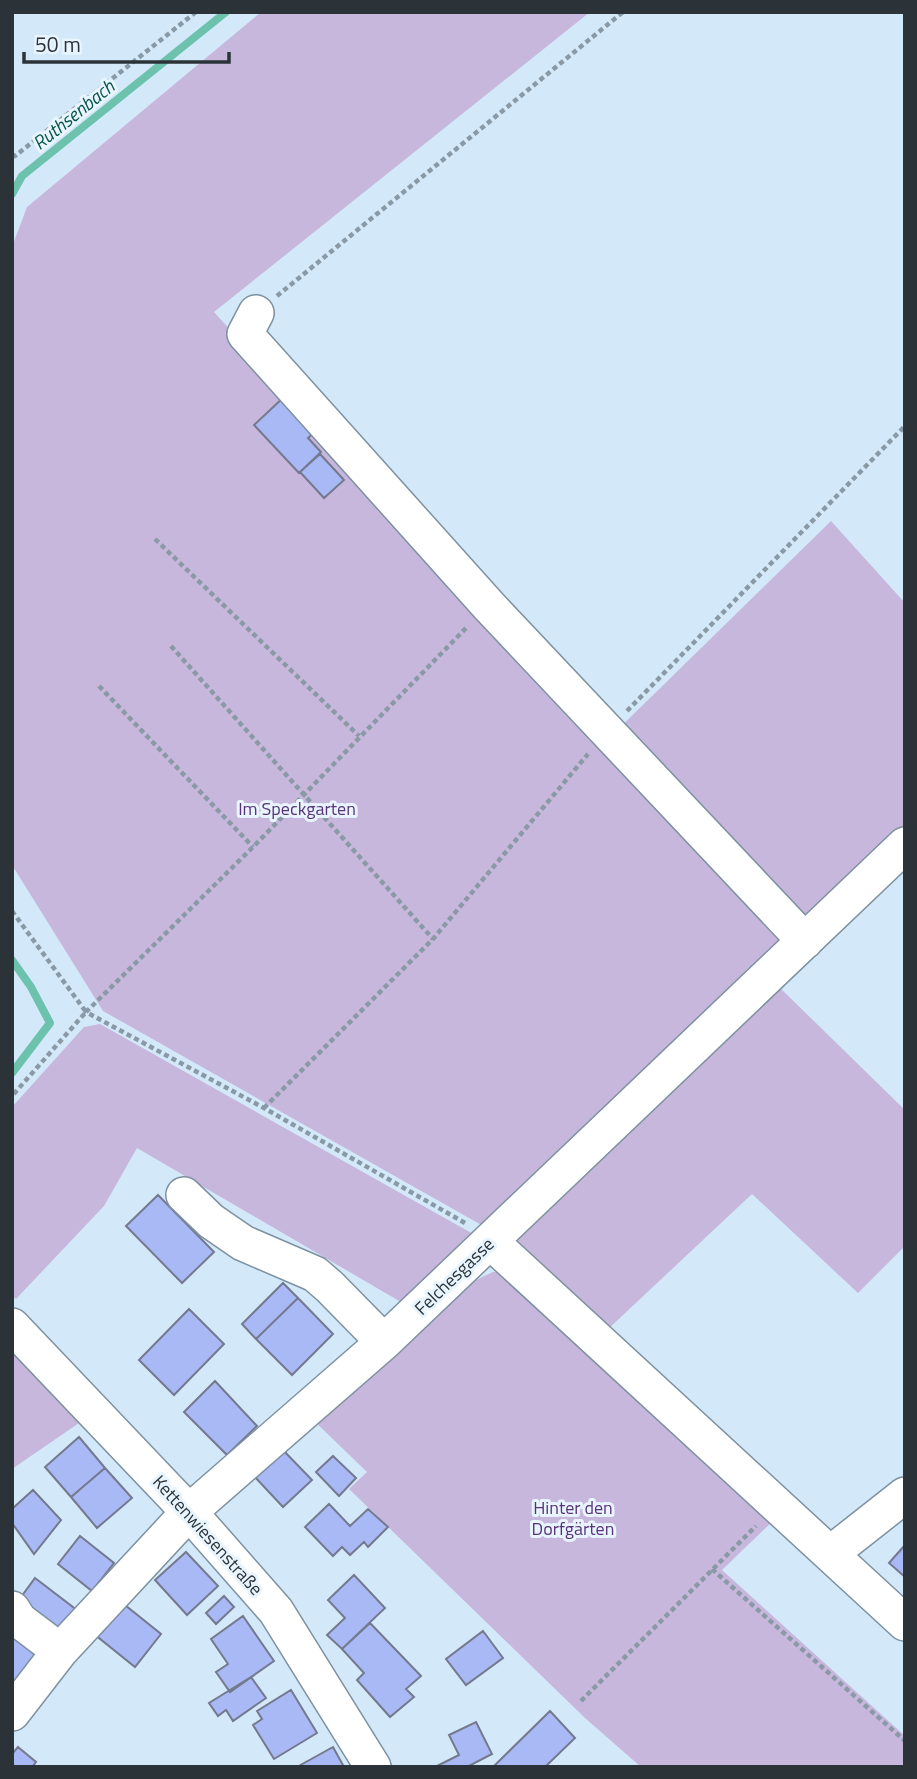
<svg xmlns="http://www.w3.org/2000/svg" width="917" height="1779" viewBox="0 0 917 1779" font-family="'Titillium Web',sans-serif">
<rect width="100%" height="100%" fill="#d3e9f9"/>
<path fill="#c8b7dd" d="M261 12H590L214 312 605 742 831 521 905 603V829L492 1231 103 1011 12 865V247L27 207Z
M775 983 905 1110V1246L858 1293 752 1194 606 1331 511 1242Z
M100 1024 475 1235 406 1305 137 1148 104 1206 16 1299 12 1296V1107L84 1027Z
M493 1272H503L775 1519 722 1570 905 1736V1767H641L585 1718 349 1489 367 1472 310 1417 463 1286Z
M12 1346 82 1421 12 1469Z"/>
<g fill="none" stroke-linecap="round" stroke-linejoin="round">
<path stroke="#6cc2ad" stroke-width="8" d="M12 194 22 176 226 12
M12 960 31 987 50 1023 12 1073"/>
</g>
<path fill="#a9b9f6" stroke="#74798e" stroke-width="2" d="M285 396 317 430 308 438 321 452 299 473 254 425Z
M320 454 344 480 324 498 300 472Z
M158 1195 214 1252 182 1283 126 1226Z
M283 1283 298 1298 256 1339 242 1324Z
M298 1298 333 1334 292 1375 256 1339Z
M189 1309 224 1344 174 1395 139 1360Z
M215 1381 257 1426 227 1455 184 1412Z
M79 1437 105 1468 71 1497 45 1467Z
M281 1448 312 1480 283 1507 253 1475Z
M333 1456 356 1478 339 1496 316 1472Z
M105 1468 132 1498 97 1528 71 1497Z
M33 1490 61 1520 34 1554 12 1523V1509Z
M329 1504 350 1526 368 1509 388 1527 368 1547 364 1542 350 1555 342 1547 333 1556 305 1527Z
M80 1536 114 1563 92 1591 58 1564Z
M905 1545V1577L889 1563Z
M186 1552 218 1586 187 1615 155 1580Z
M354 1575 385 1608 342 1649 327 1635 345 1618 328 1600Z
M35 1578 82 1614 62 1639 16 1604Z
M224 1596 234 1607 216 1624 206 1613Z
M120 1601 161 1634 135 1667 94 1634Z
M243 1616 274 1661 230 1692 216 1672 228 1664 211 1639Z
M370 1623 421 1676 406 1689 414 1697 390 1717 357 1680 364 1673 342 1649Z
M483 1631 503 1658 466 1685 446 1659Z
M18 1633 47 1658 19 1689 12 1683V1639Z
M251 1677 266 1698 233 1721 226 1710 218 1716 209 1703Z
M291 1690 317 1733 274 1759 253 1725 262 1719 257 1711Z
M550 1711 575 1738 545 1767H497L495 1765Z
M476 1722 492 1754 467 1767H435L459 1755 449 1735Z
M18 1747 36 1762 32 1767H16L12 1764V1754Z
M333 1747 344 1767H297Z"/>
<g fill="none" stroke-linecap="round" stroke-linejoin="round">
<defs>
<path id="minor" d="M256 313 245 334 489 606 805 941
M184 1195 211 1221 243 1243 315 1274 330 1287 384 1342
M490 1241 905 1623
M12 1326 189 1512 276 1611 373 1767
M830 1554 905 1495
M12 1609 19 1620 60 1651
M12 1713 60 1651 189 1512 384 1342 905 845"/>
</defs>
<use href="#minor" stroke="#7d91a0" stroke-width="38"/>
<path stroke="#8999a5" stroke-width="4.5" stroke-dasharray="5 3.5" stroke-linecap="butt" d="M12 155 15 156 196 12
M277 296 623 12
M155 539 359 736
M171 646 433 939
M99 686 253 847
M627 711 905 426
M12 911 86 1012 12 1096
M264 1108 433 939 588 754
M465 1223 264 1108 86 1012 253 847 468 626
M712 1569 905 1741
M581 1701 756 1526"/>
<use href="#minor" stroke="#fff" stroke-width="35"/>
</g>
<g text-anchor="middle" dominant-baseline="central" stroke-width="6" stroke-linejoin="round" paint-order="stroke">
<g font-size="18" fill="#58337a" stroke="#e8f5ff">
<text x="297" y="808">Im Speckgarten</text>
<text x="573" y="1507">Hinter den<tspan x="573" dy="21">Dorfgärten</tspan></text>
</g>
<g font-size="18" fill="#2b3339" stroke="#e8f5ff">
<text transform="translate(454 1276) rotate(-44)">Felchesgasse</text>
<text transform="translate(208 1535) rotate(48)">Kettenwiesenstraße</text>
</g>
<g font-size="19" font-style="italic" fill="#095547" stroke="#e8f5ff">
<text transform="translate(73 114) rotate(-39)">Ruthsenbach</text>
</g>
</g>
<rect width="917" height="1779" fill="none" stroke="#2b3339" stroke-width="28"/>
<path d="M24 52v10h205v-10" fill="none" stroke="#2b3339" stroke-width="3.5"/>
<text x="35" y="52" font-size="21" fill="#2b3339" stroke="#e8f5ff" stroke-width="5" paint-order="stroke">50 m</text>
</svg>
